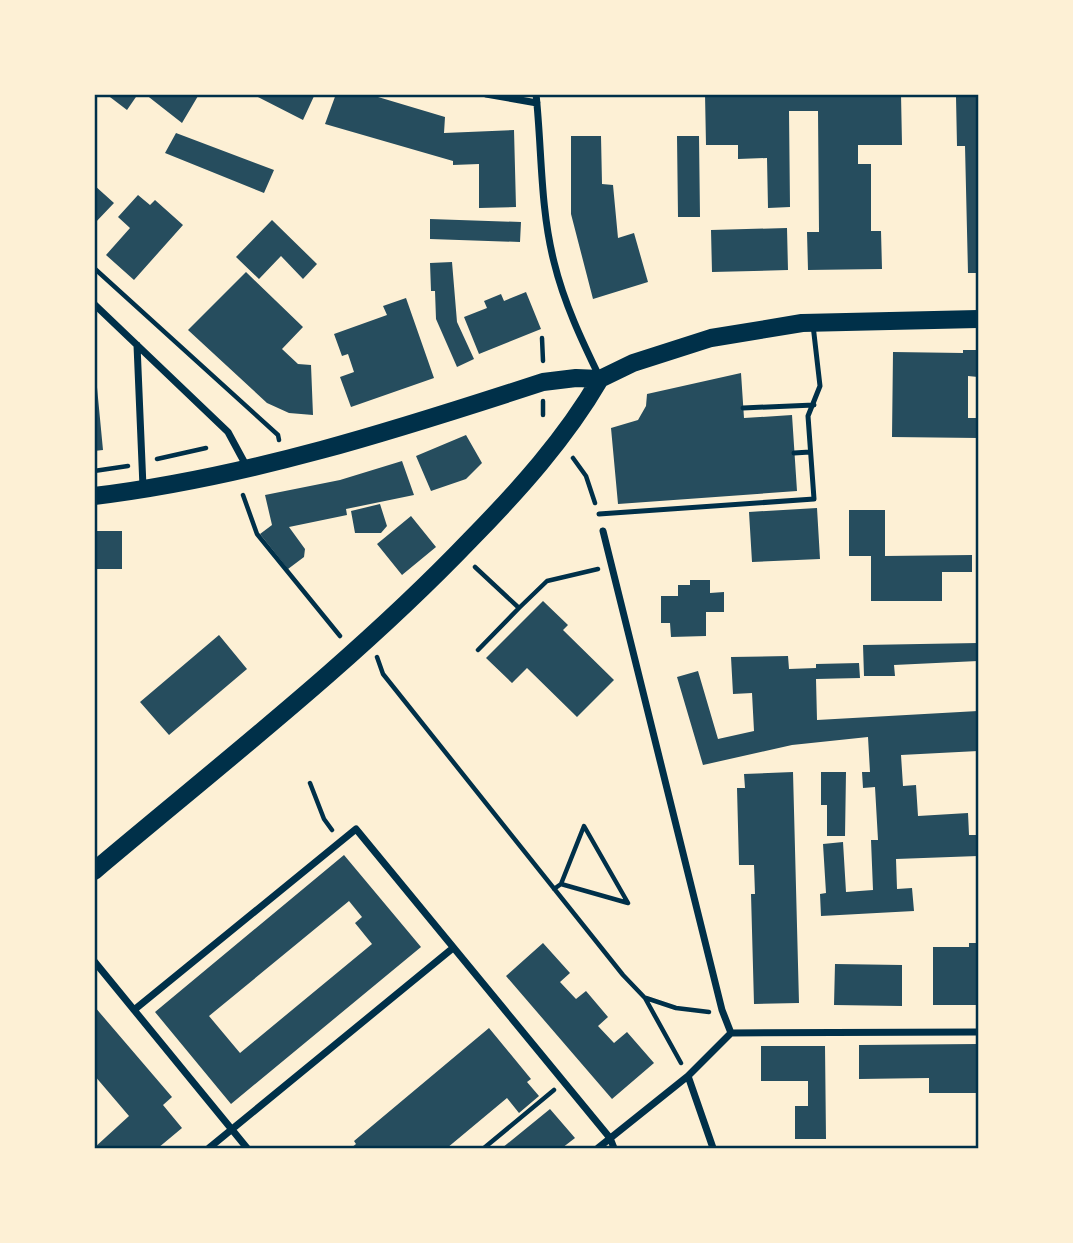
<svg xmlns="http://www.w3.org/2000/svg" width="1073" height="1243" viewBox="0 0 1073 1243" font-family="'Public Sans',sans-serif">
<rect width="100%" height="100%" fill="#fdf0d5"/>
<path fill="#264d5e" fill-rule="evenodd" d="M106 94H138L127 110Z
M145 94H195L198 96 182 123Z
M252 94H315L303 120Z
M336 94H368L445 117 444 133 514 130 516 207 479 208V164L453 165V161L325 124Z
M705 94H901L902 145H858V164H871V231H881L882 269 808 270 807 232H819L818 111H789L790 207 768 208 767 158 738 159V145H706Z
M956 97H978V273H968L965 146H957Z
M176 133 274 170 264 193 165 153Z
M571 136H601L602 184 613 185 618 238 634 233 648 282 593 299 571 214Z
M677 136H699L700 217H678Z
M94 185 114 203 94 224Z
M138 195 150 205 155 200 183 225 134 280 106 255 130 228 118 217Z
M430 219 521 222 520 242 430 239Z
M272 220 317 264 303 279 281 256 259 279 236 257Z
M787 228 788 270 712 272 711 230Z
M452 262 457 322 474 359 457 367 436 319 435 291H431L430 263Z
M246 272 303 327 282 349 298 364 311 365 313 415 289 413 267 403 188 330Z
M526 292 541 329 479 354 464 317 487 308 484 301 501 294 504 301Z
M406 298 434 378 351 407 340 377 354 372 348 354 342 356 334 334 387 315 383 306Z
M963 350H978V377L968 376V418H978V438L892 437 893 352 963 353Z
M94 356 103 450 94 451Z
M741 373 744 418 792 415 797 491 618 504 611 428 638 420 646 406 647 394Z
M466 435 482 463 466 479 431 491 416 456Z
M402 461 414 495 346 509 347 515 289 527 305 549 304 557 288 569 260 534 272 525 265 495 340 480Z
M380 504 387 526 381 533H355L351 511Z
M817 508 820 559 752 562 749 512Z
M849 510H885V556L972 555V572H942V601H871V556H849Z
M411 516 436 547 402 575 377 544Z
M94 531H122V569H94Z
M690 580H710V593L724 592V612H706V636L671 637 670 623H661V596H678V585H690Z
M543 601 568 625 563 630 614 680 577 717 527 668 512 683 486 658Z
M219 635 247 669 169 735 140 702Z
M978 643V661L894 665 895 676H864L863 645Z
M788 656 789 669 816 668V664L859 663 860 678 816 679 817 720 978 711V751L901 755 903 786 916 785 918 816 968 813 969 835H978V856L896 859 897 889 912 888 914 911 821 916 820 894 826 893 823 844 843 842 846 892 873 890 871 840H878L875 787 863 788 862 772H870L868 737 792 745 703 765 677 677 698 671 718 739 754 731 752 693 733 694 731 657Z
M793 772 799 1003 754 1004 751 894H755L754 865H739L737 788H745L744 774Z
M821 772H846L845 836H827V805H821Z
M344 855 421 947 231 1104 155 1012ZM349 901 362 917 355 923 372 944 240 1053 209 1016Z
M543 943 570 973 560 982 576 999 586 991 608 1017 598 1026 614 1043 627 1032 654 1063 612 1099 506 976Z
M969 943H978V1005H933V947H969Z
M835 964 902 965V1006L834 1005Z
M94 1006 172 1097 163 1105 182 1128 158 1148H94L129 1116 94 1075 97 1065 94 1061Z
M489 1028 531 1079 527 1082 539 1096 519 1113 507 1098 447 1148H351L356 1144 354 1141Z
M978 1044V1093H929V1078L859 1079V1045Z
M761 1046H825L826 1139H795V1106H808V1081H761Z
M550 1109 575 1138 562 1148H502Z"/>
<g fill="none" stroke-linecap="round" stroke-linejoin="round">
<path stroke="#003049" stroke-width="4.5" d="M94 268 278 435 279 440
M542 338 543 361
M543 401V415
M573 458 586 476 595 503
M157 459 206 448
M94 471 128 466
M243 495 257 534 340 636
M475 567 519 608 547 581 598 569
M478 650 519 608
M377 657 383 674 623 975 645 998 681 1063
M310 783 324 819 332 830
M554 889 561 884 584 826 628 903 561 884
M646 998 676 1008 709 1012
M484 1148 554 1090"/>
<path stroke="#003049" stroke-width="5" d="M743 408 814 405
M794 453 810 452
M599 514 814 499 808 416 820 386 813 325"/>
<path stroke="#003049" stroke-width="7" d="M486 94 537 103
M536 94C542 150 540 207 554 262 564 303 582 341 600 378
M94 304 228 432 248 469
M137 345 143 487
M603 531 722 1010 731 1033
M94 961 247 1148
M134 1010 356 829 610 1138 614 1148
M688 1076 713 1148
M209 1148 453 948
M598 1148 688 1076 731 1033 978 1032"/>
<path stroke="#003049" stroke-width="18" d="M94 496C249 477 396 430 543 382L576 378 600 379 633 363 711 338 802 323 978 319
M94 871C222 763 355 660 470 540 519 490 565 439 600 379"/>
</g>
<rect width="1073" height="1243" fill="none" stroke="#fdf0d5" stroke-width="192"/>
<rect x="96" y="96" width="881" height="1051" fill="none" stroke="#003049" stroke-width="2.5"/>
</svg>
